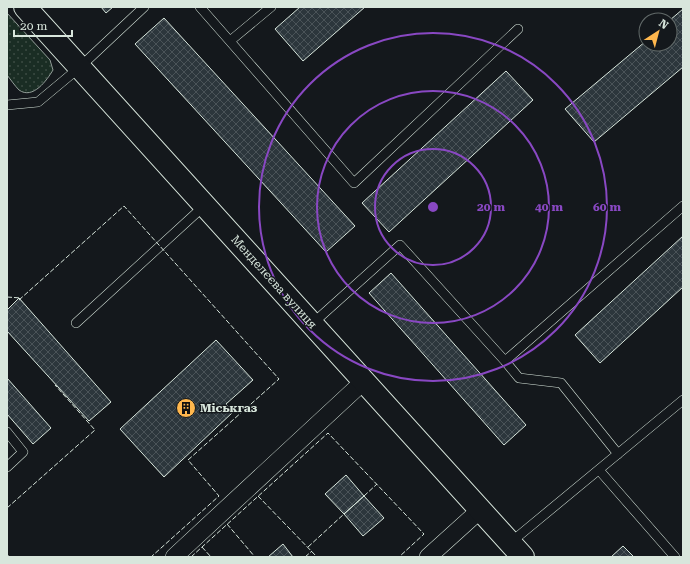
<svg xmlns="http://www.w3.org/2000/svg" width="690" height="564" viewBox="0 0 690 564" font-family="'Roboto Serif',serif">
<defs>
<pattern id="grass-dots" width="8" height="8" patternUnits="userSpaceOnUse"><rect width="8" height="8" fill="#1a2d24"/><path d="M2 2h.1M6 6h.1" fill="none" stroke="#3b4b43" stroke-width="1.8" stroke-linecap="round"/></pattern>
<pattern id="building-cross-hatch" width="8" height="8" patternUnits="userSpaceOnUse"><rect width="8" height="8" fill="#2c363c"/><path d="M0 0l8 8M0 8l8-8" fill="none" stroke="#4a5358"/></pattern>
</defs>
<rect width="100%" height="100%" fill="#14181c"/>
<path fill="url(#grass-dots)" stroke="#939e99" d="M7 13 50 60 53 70C47 80 33 100 19 90 15 86 11 80 7 75Z"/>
<path fill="url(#building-cross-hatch)" stroke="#d8e6dc" d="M101 7H113L106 13Z
M300 7H365L303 61 275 29Z
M683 9V67L594 142 565 109 646 41V44H670V20Z
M164 18 355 226 326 252 135 44Z
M506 71 533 100 389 232 362 203Z
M683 236V287L600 363 575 335Z
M391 273 526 425 504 445 369 293Z
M19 298 111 402 89 421 7 331V310Z
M216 340 253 380 226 404 233 412 164 477 120 429Z
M7 378 51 428 33 444 7 414Z
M346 475 364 496 344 514 325 494Z
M364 496 384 518 363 536 344 514Z
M283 544 293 557H268Z
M623 546 634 557H611Z"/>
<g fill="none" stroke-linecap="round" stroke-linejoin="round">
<defs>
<path id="lane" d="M200 7 354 183 518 29
M230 41 271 7
M7 105 38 102 80 67 144 7
M76 323 205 205
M312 324 400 245 505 361 519 378 561 383 618 454
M505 361 683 206
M7 432 23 452 7 467
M599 470 675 557
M510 543 683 400"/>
<path id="street" d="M174 557 364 381
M428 557 480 510"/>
<path id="secondary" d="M25 7 523 557"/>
</defs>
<use href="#lane" stroke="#d8e6dc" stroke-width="10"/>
<use href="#street" stroke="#d8e6dc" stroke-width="18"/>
<use href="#secondary" stroke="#d8e6dc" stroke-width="24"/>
<use href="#lane" stroke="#14181c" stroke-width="9"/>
<use href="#street" stroke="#14181c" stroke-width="17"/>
<use href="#secondary" stroke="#14181c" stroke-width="22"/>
<path stroke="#d8e6dc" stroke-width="1" stroke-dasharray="5 2" stroke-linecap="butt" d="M7 297 21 298
M19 300 124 206 279 379 188 460 219 496 151 557
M258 496 317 557
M364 496 377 484
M7 508 95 430 55 385
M227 524 255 557
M202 547 211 557
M308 547 344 514
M7 554 9 557
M191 557 328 433 424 534 399 557
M305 557 312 551"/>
</g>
<g fill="none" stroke="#8948c3" stroke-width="2">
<circle cx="433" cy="207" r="58"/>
<circle cx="433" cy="207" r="116"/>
<circle cx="433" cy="207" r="174"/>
</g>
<defs>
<symbol id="building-disc" viewBox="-11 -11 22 22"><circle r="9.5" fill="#ffb74d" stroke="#14181c"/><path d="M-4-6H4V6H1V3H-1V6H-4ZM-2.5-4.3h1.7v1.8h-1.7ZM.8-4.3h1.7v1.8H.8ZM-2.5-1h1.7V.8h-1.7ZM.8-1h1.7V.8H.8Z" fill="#111"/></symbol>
</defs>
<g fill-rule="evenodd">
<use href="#building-disc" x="175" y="397" width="22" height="22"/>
</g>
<g text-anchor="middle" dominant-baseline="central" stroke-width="3" stroke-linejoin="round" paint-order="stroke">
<g font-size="12" fill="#d8e6dc" stroke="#14181c">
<text transform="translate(274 282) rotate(48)">Менделєєва вулиця</text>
</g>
<g font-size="12" font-weight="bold" fill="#d8e6dc" stroke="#14181c" text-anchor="start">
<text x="200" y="408">Міськгаз</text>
</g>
</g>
<circle cx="433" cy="207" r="6" fill="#8948c3" stroke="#14181c" stroke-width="2"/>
<g font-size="12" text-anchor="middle" font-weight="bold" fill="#8948c3" stroke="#14181c" stroke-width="3" stroke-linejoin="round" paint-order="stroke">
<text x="491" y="211">20 m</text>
<text x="549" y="211">40 m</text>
<text x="607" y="211">60 m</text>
</g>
<rect width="690" height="564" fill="none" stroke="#d8e6dc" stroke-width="16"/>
<g transform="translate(658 32) rotate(36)"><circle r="19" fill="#14181c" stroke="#626a69"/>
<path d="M0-3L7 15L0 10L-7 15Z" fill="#ffb74d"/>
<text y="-6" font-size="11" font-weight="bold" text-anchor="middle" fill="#d8e6dc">N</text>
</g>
<path d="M14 30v6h58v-6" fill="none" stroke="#d8e6dc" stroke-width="2"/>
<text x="20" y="30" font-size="12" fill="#d8e6dc" stroke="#14181c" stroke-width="3" paint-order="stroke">20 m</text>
</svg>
